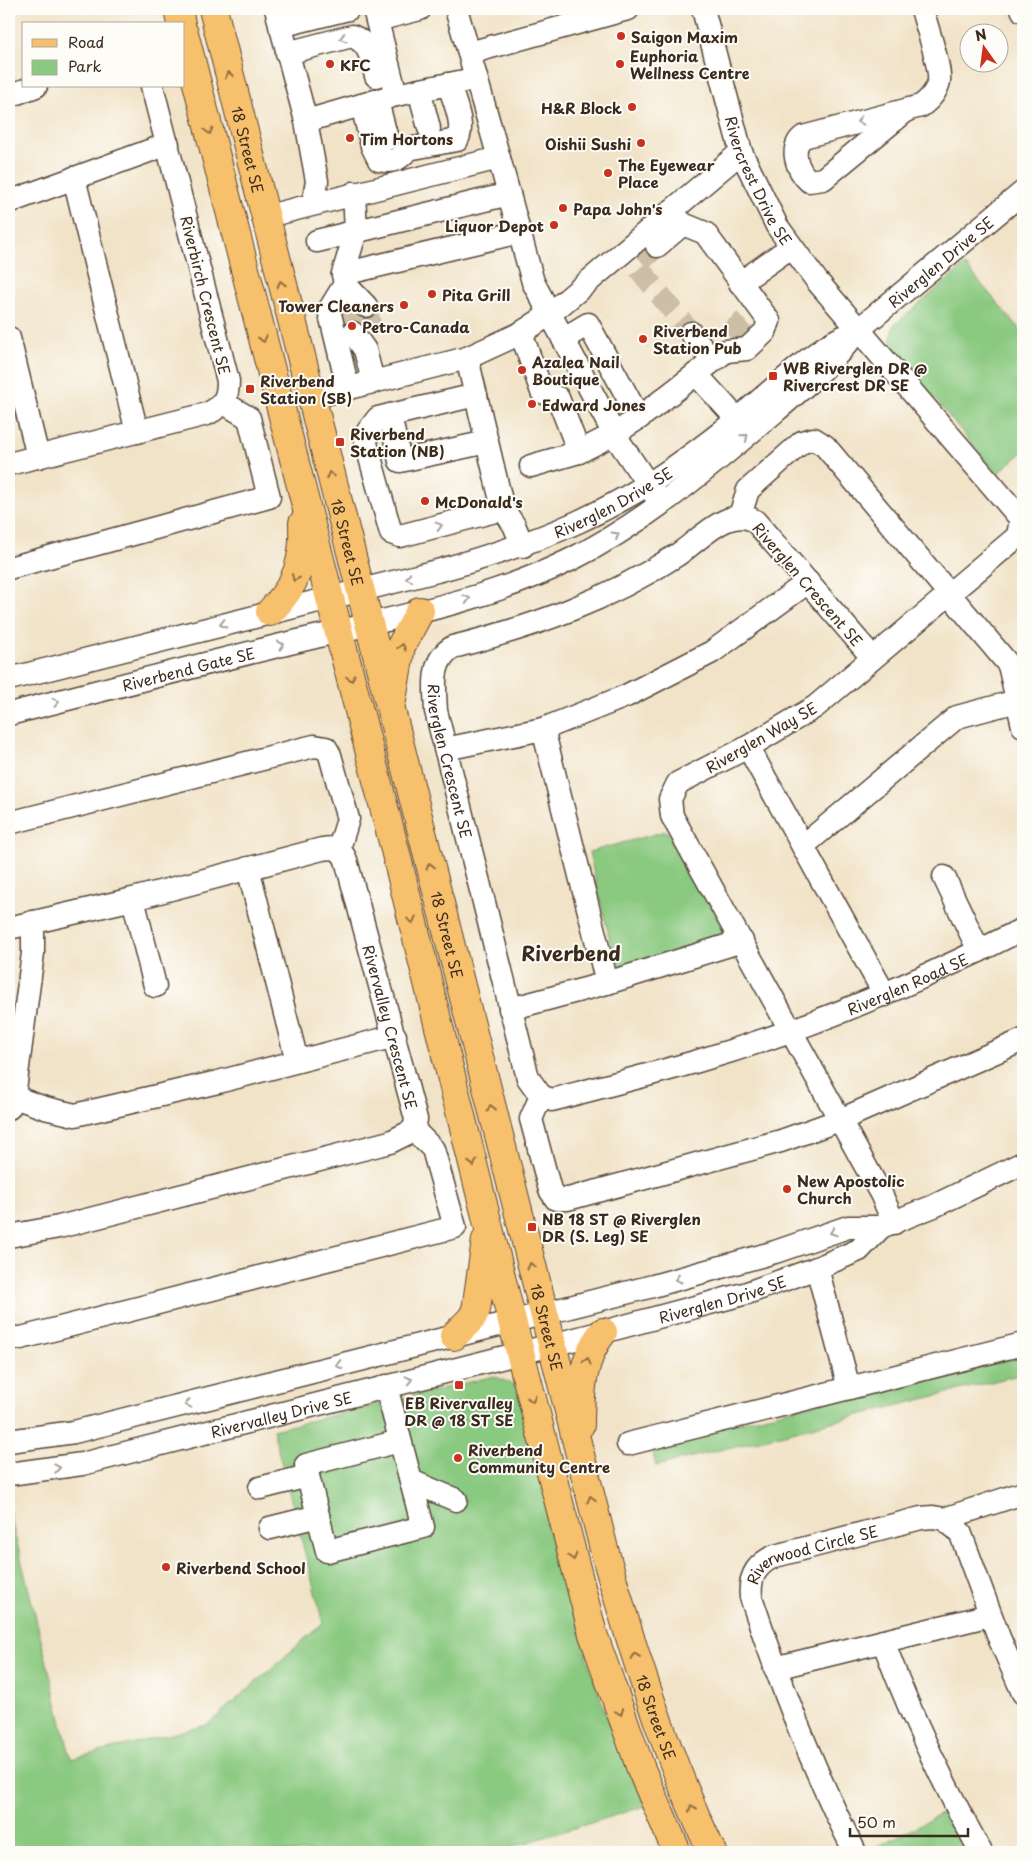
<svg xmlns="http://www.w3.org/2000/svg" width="1032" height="1861" viewBox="0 0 1032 1861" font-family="'Playpen Sans',sans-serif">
<rect width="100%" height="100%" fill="#fdfcf7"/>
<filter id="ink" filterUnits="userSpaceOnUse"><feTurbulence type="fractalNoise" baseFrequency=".02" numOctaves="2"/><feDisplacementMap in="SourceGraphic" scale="10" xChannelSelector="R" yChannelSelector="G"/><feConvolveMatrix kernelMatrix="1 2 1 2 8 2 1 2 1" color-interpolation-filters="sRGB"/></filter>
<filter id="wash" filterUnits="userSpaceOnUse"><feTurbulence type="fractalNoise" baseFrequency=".0096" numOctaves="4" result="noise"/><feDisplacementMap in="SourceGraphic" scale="20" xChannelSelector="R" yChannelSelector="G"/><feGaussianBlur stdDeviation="1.12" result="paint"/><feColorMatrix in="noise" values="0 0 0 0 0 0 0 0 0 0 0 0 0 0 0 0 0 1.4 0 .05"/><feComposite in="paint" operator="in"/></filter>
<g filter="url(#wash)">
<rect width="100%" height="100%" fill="#f1e3c8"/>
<path fill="#8ac980" stroke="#627a4f" d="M965 265 1023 333V452L997 474 890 345 893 326Z
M666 831 677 843 728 937 617 970 589 852Z
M1023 1352V1374L656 1466 651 1444Z
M494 1376 516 1386 587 1658 610 1726 646 1806 496 1852H9V1511L71 1759 207 1725 323 1623 273 1430Z
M945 1812 970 1852H876L874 1848Z"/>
</g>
<g filter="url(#ink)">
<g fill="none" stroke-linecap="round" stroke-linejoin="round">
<path stroke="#cdbea6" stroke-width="22" stroke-dasharray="22 11" stroke-linecap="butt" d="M657 246 636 265 691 333
M366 306 371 328
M349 311 353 333
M728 335 750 316"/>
<defs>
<g id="minor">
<path d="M276 9 306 121"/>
<path d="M456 9 469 53"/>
<path id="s1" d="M703 9 741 152 777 226 817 281 1021 519 1018 536 815 707 748 747 678 783 670 799 672 816 881 1194 894 1223"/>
<path d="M1022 9 1023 11"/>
<path d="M377 20 420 9"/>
<path d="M280 26 348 9"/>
<path d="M287 53 352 36C370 43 371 59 376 76"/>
<path d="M419 90 429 128"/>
<path d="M396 95 464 81"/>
<path d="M9 96 36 86"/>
<path d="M377 101 387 139"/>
<path d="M362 105 372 146 379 160C393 163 399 160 408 149L457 140C466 125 453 100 449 84"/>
<path d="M908 109 823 179 809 181C797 170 789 148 803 137L921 106C929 100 937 91 939 81 941 67 926 25 922 9"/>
<path d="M499 158 469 53 628 9"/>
<path d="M74 178 137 432"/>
<path d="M9 202 168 144"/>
<path d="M313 204 317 181 306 121 396 95 374 9"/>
<path d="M264 217 499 158 533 282 614 434 657 498"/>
<path d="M317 241 509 194"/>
<path d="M657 246 683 224"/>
<path d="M343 274 520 232"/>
<path d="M740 283 791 247"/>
<path d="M345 284 366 306"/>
<path d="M353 333 365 350 373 381"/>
<path d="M521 333 542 392 558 398 579 452 614 434 639 418 726 351 747 349 765 332 769 321 705 233 683 224 671 211"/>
<path d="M691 333 713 361"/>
<path d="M9 338 38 457"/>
<path d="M563 339 588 324 639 418"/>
<path d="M696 374 737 419"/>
<path d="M348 388 329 310 345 284 343 274 356 231 354 193"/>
<path d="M476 395 378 418 368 431 366 443 391 533 400 536 503 509"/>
<path d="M310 398 467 358"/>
<path d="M390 415 400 461 487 442"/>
<path d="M9 464 207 414C223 406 228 399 228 381L152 86"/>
<path d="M531 466 579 452"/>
<path d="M740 516 748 490 802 442 814 439 825 446 1009 665 1023 726"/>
<path d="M523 546 514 525 503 509 467 358 521 333 550 314 741 152"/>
<path d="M9 568 269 497 249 418 224 403"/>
<path id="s2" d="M872 657 755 521C728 505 698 542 677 555 608 600 533 627 453 647 430 660 435 688 436 711L528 1078 541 1096 552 1100C600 1087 650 1075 698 1061 811 1028 919 982 1023 929"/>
<path id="s3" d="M9 679 437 571C542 542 619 511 706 444 734 423 761 399 788 376 805 362 823 346 843 337"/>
<path id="s4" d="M9 714C111 688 213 661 315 637 401 616 492 599 572 559 638 526 694 480 751 432 788 400 828 370 858 330L1023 192"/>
<path d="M543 729 607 983"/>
<path d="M748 747 885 995"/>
<path d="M445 749 543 729 626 696 712 652 808 582"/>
<path d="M9 823 314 746 326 748 330 755 348 819 339 849"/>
<path d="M803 846 957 717 1017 701"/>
<path d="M248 868 297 1061"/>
<path d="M944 877 979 951"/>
<path d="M133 899 155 986"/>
<path id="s5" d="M9 928 133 899 322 849C334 847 341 848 346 860L416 1119 414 1130 390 1142 59 1227 9 1236"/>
<path d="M510 1009 607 983 742 941"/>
<path d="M541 1096 531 1119 550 1190 556 1199H568L781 1141 840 1120 1023 1040"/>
<path d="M14 1097 45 1108 75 1115 218 1082 395 1036"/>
<path d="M9 1108 14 1097 33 953V922"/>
<path d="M817 1268 849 1388"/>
<path d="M9 1338H21L455 1227 433 1149 414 1130"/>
<path d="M9 1441 74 1432 653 1286 775 1252 848 1227H881L934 1206 1023 1163"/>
<path d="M628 1444 1023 1344"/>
<path id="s6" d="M9 1474 82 1464 603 1332 747 1293 817 1268 859 1250 881 1227"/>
<path d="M308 1476 306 1465 400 1441"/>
<path d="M411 1481 456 1500"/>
<path d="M260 1488 308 1476 327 1551 423 1527 386 1386"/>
<path d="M944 1519 1023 1493"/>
<path d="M270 1528 318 1516"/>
<path d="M883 1641C910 1714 943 1784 981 1852"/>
<path d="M775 1668 990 1615"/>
<path id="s7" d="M855 1852C813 1770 780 1684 751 1597 749 1577 756 1564 775 1556L921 1518 933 1517 944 1519 960 1532 1000 1640 1023 1693"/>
</g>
<g id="major">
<path d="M178 9 181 24"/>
<path id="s8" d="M213 9 604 1549C633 1653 666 1755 712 1852"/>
<path d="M184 33 395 850 512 1321 593 1634 641 1769 677 1852"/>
<path d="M270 612C297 585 305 560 303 523"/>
<path d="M392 700 401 646 420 611"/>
<path d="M454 1336 472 1318 476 1310 486 1240"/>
<path d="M580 1425C580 1393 582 1357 603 1332"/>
</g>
</defs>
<use href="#minor" stroke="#564638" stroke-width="25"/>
<use href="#major" stroke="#564638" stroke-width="30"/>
<use href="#minor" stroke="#fff" stroke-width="22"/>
<use href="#major" stroke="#f7c06c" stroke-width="28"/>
</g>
<defs><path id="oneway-chevron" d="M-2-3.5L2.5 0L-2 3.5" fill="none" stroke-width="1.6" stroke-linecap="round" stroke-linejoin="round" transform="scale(1.25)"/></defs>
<g stroke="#a79f9a">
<use href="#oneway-chevron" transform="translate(343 38) rotate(165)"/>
<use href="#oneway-chevron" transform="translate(860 121) rotate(166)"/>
<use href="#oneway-chevron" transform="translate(745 437) rotate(-40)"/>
<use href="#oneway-chevron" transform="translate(439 526) rotate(-15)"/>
<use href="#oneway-chevron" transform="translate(616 535) rotate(-31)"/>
<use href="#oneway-chevron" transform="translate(409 578) rotate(167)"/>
<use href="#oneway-chevron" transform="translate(467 599) rotate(-15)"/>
<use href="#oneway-chevron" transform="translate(223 624) rotate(166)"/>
<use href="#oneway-chevron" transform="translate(281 645) rotate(-14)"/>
<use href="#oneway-chevron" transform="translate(56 702) rotate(-14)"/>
<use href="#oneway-chevron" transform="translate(833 1232) rotate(161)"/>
<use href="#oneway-chevron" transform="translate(678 1279) rotate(164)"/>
<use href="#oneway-chevron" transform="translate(339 1365) rotate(166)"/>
<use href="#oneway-chevron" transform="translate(409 1380) rotate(-14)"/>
<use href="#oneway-chevron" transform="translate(188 1404) rotate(166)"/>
<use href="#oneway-chevron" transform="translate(57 1468) rotate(-10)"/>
</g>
<g stroke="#906e41">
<use href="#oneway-chevron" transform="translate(229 75) rotate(-104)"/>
<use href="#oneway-chevron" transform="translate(209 131) rotate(75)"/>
<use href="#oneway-chevron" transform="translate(281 284) rotate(-104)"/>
<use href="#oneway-chevron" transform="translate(263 339) rotate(76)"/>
<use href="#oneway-chevron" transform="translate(330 475) rotate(-104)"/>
<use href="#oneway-chevron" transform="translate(295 578) rotate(114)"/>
<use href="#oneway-chevron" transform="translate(402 647) rotate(-74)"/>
<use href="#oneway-chevron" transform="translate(351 678) rotate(75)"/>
<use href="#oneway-chevron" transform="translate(430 866) rotate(-104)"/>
<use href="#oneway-chevron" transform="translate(412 920) rotate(76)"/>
<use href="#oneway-chevron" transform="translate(491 1108) rotate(-104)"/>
<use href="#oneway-chevron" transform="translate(473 1163) rotate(76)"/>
<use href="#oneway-chevron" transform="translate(531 1266) rotate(-104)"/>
<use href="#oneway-chevron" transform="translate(587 1361) rotate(-74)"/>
<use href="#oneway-chevron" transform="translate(532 1399) rotate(76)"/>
<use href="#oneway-chevron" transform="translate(591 1499) rotate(-105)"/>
<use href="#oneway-chevron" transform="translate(573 1557) rotate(75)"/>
<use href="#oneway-chevron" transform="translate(635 1656) rotate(-109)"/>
<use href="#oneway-chevron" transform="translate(620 1712) rotate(69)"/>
<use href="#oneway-chevron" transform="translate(692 1808) rotate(-114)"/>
</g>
</g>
<g fill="#c8321e" stroke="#fdfcf7" stroke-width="2">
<circle cx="621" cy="36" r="5"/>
<circle cx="330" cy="64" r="5"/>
<circle cx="620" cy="64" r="5"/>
<circle cx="632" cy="107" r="5"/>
<circle cx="350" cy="138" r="5"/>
<circle cx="641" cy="143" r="5"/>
<circle cx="608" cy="173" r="5"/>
<circle cx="563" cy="208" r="5"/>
<circle cx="554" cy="225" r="5"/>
<circle cx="432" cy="294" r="5"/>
<circle cx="404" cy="305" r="5"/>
<circle cx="352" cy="326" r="5"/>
<circle cx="643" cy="339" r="5"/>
<circle cx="522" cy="370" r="5"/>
<rect x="768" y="371" width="10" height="10" rx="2.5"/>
<rect x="245" y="384" width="10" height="10" rx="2.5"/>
<circle cx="532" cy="404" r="5"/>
<rect x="335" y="437" width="10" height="10" rx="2.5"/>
<circle cx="425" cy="501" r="5"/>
<circle cx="787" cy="1189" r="5"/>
<rect x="527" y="1222" width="10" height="10" rx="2.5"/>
<rect x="454" y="1380" width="10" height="10" rx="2.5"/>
<circle cx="458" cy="1458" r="5"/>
<circle cx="166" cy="1567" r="5"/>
</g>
<g text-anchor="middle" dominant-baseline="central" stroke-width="4" stroke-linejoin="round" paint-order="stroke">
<g font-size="15" font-weight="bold" fill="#3b2a1e" stroke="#fdfcf7" text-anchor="start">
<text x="631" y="36">Saigon Maxim</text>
<text x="630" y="55">Euphoria<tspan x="630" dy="17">Wellness Centre</tspan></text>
<text x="340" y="64">KFC</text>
<text x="622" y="107" text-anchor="end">H&amp;R Block</text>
<text x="360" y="138">Tim Hortons</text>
<text x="631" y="143" text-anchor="end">Oishii Sushi</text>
<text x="618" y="164">The Eyewear<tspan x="618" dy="17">Place</tspan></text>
<text x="573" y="208">Papa John's</text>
<text x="544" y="225" text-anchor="end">Liquor Depot</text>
<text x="442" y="294">Pita Grill</text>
<text x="394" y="305" text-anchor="end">Tower Cleaners</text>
<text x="362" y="326">Petro-Canada</text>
<text x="653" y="330">Riverbend<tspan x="653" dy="17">Station Pub</tspan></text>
<text x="532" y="361">Azalea Nail<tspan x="532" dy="17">Boutique</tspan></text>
<text x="783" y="367">WB Riverglen DR @<tspan x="783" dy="17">Rivercrest DR SE</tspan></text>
<text x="260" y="380">Riverbend<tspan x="260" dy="17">Station (SB)</tspan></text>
<text x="542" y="404">Edward Jones</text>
<text x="350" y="433">Riverbend<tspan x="350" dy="17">Station (NB)</tspan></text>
<text x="435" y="501">McDonald's</text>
<text x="797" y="1180">New Apostolic<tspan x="797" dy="17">Church</tspan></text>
<text x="542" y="1218">NB 18 ST @ Riverglen<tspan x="542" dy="17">DR (S. Leg) SE</tspan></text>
<text x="459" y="1402" text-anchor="middle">EB Rivervalley<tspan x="459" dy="17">DR @ 18 ST SE</tspan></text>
<text x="468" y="1449">Riverbend<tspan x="468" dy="17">Community Centre</tspan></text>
<text x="176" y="1567">Riverbend School</text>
</g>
<g font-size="15" fill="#3b2a1e" stroke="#fdfcf7">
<text stroke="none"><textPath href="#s8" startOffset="145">18 Street SE</textPath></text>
<text stroke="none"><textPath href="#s1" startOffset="181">Rivercrest Drive SE</textPath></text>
<text stroke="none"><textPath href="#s4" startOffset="1060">Riverglen Drive SE</textPath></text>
<text transform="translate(206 295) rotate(76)">Riverbirch Crescent SE</text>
<text stroke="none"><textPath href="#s3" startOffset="631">Riverglen Drive SE</textPath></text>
<text stroke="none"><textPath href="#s8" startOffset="550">18 Street SE</textPath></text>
<text transform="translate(808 584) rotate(49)">Riverglen Crescent SE</text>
<text stroke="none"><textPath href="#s4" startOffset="185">Riverbend Gate SE</textPath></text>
<text transform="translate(761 737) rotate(-30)">Riverglen Way SE</text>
<text stroke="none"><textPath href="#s2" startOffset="635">Riverglen Crescent SE</textPath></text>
<text stroke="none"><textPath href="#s8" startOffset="955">18 Street SE</textPath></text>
<text stroke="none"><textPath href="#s2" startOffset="1370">Riverglen Road SE</textPath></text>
<text stroke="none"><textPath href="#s5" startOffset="525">Rivervalley Crescent SE</textPath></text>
<text stroke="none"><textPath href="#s6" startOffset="735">Riverglen Drive SE</textPath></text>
<text stroke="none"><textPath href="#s8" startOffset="1360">18 Street SE</textPath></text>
<text stroke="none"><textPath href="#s6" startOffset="279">Rivervalley Drive SE</textPath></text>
<text stroke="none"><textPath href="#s7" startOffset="361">Riverwood Circle SE</textPath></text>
<text stroke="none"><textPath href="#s8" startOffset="1765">18 Street SE</textPath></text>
</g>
<g font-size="20" font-weight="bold" fill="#3b2a1e" stroke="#fdfcf7">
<text x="571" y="953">Riverbend</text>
</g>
</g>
<rect width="1032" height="1861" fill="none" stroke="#fdfcf7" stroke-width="30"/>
<rect x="22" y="22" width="162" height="65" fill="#fdfcf7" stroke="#afa8a0"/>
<rect x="32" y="39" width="25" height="8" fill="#f7c06c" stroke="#afa8a0"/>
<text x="68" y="48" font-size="15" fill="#3b2a1e">Road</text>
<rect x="32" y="60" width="25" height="15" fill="#8ac980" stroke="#afa8a0"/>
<text x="68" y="72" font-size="15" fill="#3b2a1e">Park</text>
<g transform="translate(984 48) rotate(346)"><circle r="24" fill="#fdfcf7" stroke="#afa8a0"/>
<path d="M0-4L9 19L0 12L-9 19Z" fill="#c8321e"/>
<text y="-8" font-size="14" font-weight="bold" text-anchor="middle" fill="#3b2a1e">N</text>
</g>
<path d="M850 1828v8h118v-8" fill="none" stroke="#3b2a1e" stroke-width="2.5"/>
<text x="857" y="1828" font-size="15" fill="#3b2a1e" stroke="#fdfcf7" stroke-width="4" paint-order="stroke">50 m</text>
</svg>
